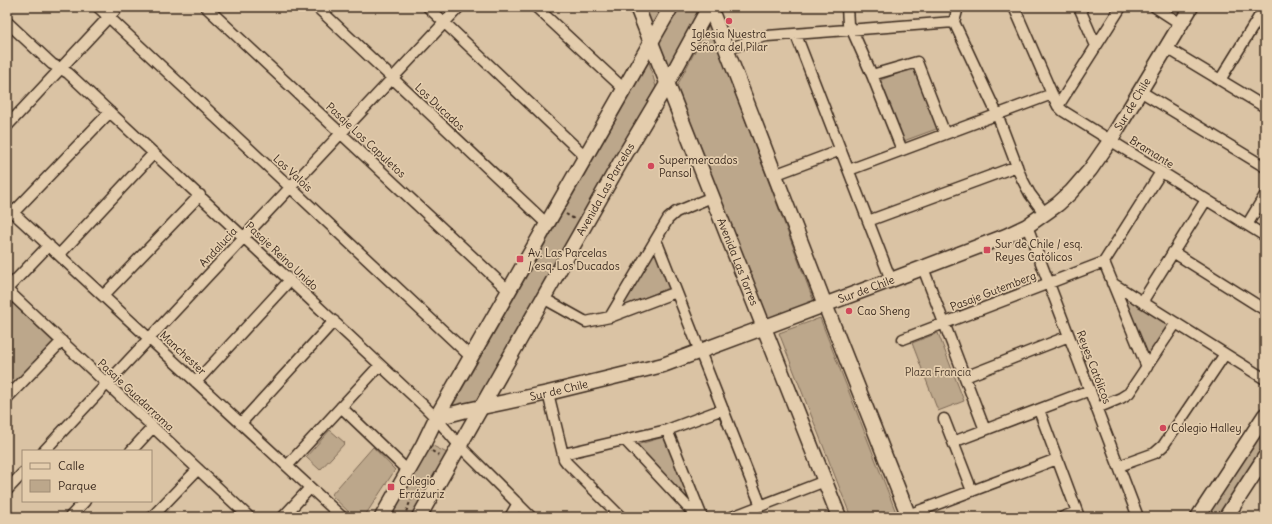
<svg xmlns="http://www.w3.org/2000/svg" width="1272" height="524" viewBox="0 0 1272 524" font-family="Delius,sans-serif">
<rect width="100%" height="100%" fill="#dac3a4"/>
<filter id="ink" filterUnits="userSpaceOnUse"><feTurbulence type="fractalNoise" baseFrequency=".025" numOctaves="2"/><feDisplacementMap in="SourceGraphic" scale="8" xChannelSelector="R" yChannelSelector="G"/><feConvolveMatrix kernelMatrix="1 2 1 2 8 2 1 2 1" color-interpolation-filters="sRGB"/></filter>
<g filter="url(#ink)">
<path fill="#bca78b" stroke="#7c6854" d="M644 7H666L654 25 650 23Z
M677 7H700L701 10 666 70 655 42Z
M709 24 814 302 769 321 675 90Z
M649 62 656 87 476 402 452 407Z
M915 67 939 128 901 142 878 81Z
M654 247 669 288 621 307Z
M1119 292 1171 328 1148 360Z
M7 298 53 342 7 392Z
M820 318 897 515 891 517H851L779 333Z
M938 333 964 401 938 411 912 343Z
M1265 422V445L1218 517H1204Z
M330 430 345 443 320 470 306 457Z
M664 437 694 508 636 445Z
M429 444 447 453 411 517H387Z
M373 447 395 470 364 517H354L331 495Z"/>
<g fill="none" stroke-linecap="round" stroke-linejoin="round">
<defs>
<path id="street" d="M98 7 471 357
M206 7 509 291
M317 7 547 224
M428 7 586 157
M536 7 624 89
M847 7 848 24 852 30 872 75 902 150
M1014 7 1052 94 1058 106 1063 111 1265 236
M1079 7 1096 46
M1155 7 1181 24
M7 22 52 64 68 73 423 405 436 418 459 445 531 517
M954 22 997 114 1021 177 1030 194 1045 214
M954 22 958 7
M796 35 891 280
M1167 48 1265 107
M726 50 758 38 767 36 954 22
M872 75 917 62 945 134
M1220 80 1265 7
M1140 91 1265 167
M1058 106 1121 7
M7 126 118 7
M849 170 1052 94
M774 175 841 150
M7 207 342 517
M13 213 110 112
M868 221 1017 166
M1247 225 1265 195
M1027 226 1138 517
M656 240 761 506
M1173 252 1265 310
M59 255 154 153
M1104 262 1147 367
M923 268 985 430
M1112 283 1265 379
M7 289 49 245
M7 290 249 517
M103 296 200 195
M543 298 586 322 610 317 676 292
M1142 302 1206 200
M610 317 668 219 676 212 712 197
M903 339 1104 262 1161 172
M965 377 1069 336
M196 382 290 280
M548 393 564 459 567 463 621 517
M7 398 62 341
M341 407 408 471
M1097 408 1121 398 1129 393 1176 323
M1039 410 1079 517
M944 419 972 491
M241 423 334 321
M667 430 702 517
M625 440 697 517
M953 442 1090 390
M44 451 459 7
M131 451 153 427
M563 454 667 430 723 409
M287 466 380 365
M1119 466 1155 453 1163 446 1225 354
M7 490 23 473
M7 515 9 517
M908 515 1057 459
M70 517 85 501
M152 517 198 469
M283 517 310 488
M510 517 518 503
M732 517 825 481
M1063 517 1077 512"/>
<g id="secondary">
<path id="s1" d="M637 7 839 517"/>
<path d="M710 7 822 297 909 517"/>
<path id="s2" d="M436 418 463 411 548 393 663 365 891 280 1006 236 1027 226 1058 204 1071 192 1090 170 1110 141 1191 7"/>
<path d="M382 517 423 445 436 418 671 7"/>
<path id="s3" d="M419 517 620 163 667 84 709 7"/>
<path d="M1198 517 1265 415"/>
<path d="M1226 517 1265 457"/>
</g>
</defs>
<use href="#street" stroke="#3b2a1e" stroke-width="13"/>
<use href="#secondary" stroke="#3b2a1e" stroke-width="17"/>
<path stroke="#3b2a1e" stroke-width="2" stroke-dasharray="3 3" stroke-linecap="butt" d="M566 214 574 219
M432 451 440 456
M404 517 410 502 421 487"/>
<use href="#street" stroke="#e4cdad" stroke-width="10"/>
<use href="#secondary" stroke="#e4cdad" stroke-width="14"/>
</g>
</g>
<g fill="#d1495b" stroke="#e4cdad" stroke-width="1.5">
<circle cx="729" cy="21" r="4"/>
<circle cx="651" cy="166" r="4"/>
<rect x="983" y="246" width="8" height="8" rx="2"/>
<rect x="516" y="255" width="8" height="8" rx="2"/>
<circle cx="849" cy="311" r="4"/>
<circle cx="1163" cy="428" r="4"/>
<rect x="387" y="483" width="8" height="8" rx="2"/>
</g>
<g text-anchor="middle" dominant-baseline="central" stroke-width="3.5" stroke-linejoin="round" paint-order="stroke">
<g font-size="11" fill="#3b2a1e" stroke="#e4cdad" text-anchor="start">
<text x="729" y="34" text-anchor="middle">Iglesia Nuestra<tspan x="729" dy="13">Señora del Pilar</tspan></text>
<text x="659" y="160">Supermercados<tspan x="659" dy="13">Pansol</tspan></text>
<text x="995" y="244">Sur de Chile / esq.<tspan x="995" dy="13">Reyes Católicos</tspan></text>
<text x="528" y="253">Av. Las Parcelas<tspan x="528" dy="13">/ esq. Los Ducados</tspan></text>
<text x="857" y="311">Cao Sheng</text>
<text x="1171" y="428">Colegio Halley</text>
<text x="399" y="481">Colegio<tspan x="399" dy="13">Errázuriz</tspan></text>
</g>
<g font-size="11" fill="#3b2a1e" stroke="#e4cdad">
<text stroke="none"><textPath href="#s2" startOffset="786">Sur de Chile</textPath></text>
<text transform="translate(440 107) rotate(43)">Los Ducados</text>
<text transform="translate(366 140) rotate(43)">Pasaje Los Capuletos</text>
<text transform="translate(1152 152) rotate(32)">Bramante</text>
<text transform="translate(293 173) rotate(43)">Los Valois</text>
<text stroke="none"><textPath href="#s3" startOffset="377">Avenida Las Parcelas</textPath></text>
<text transform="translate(218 247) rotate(-47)">Andalucía</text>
<text transform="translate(282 256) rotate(43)">Pasaje Reino Unido</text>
<text stroke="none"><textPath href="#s1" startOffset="274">Avenida Las Torres</textPath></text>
<text stroke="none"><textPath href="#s2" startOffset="450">Sur de Chile</textPath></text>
<text transform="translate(993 291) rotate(-21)">Pasaje Gutemberg</text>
<text transform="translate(183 353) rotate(43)">Manchester</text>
<text transform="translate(1094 367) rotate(69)">Reyes Católicos</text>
<text stroke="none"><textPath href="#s2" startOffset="126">Sur de Chile</textPath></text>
<text transform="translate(136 395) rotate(43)">Pasaje Guadarrama</text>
</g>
<g font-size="11" fill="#4e3d2e" stroke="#e4cdad">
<text x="938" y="372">Plaza Francia</text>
</g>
</g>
<rect width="1272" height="524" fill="none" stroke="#e4cdad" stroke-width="24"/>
<rect x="12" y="12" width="1248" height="500" fill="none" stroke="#3b2a1e" stroke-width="1.5" filter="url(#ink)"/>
<rect x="22" y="450" width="130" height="52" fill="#e4cdad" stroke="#a08c74"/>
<rect x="30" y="463" width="20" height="6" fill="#e4cdad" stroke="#a08c74"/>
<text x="58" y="470" font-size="12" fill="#3b2a1e">Calle</text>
<rect x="30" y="480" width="20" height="12" fill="#bca78b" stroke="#a08c74"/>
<text x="58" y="490" font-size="12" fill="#3b2a1e">Parque</text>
</svg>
